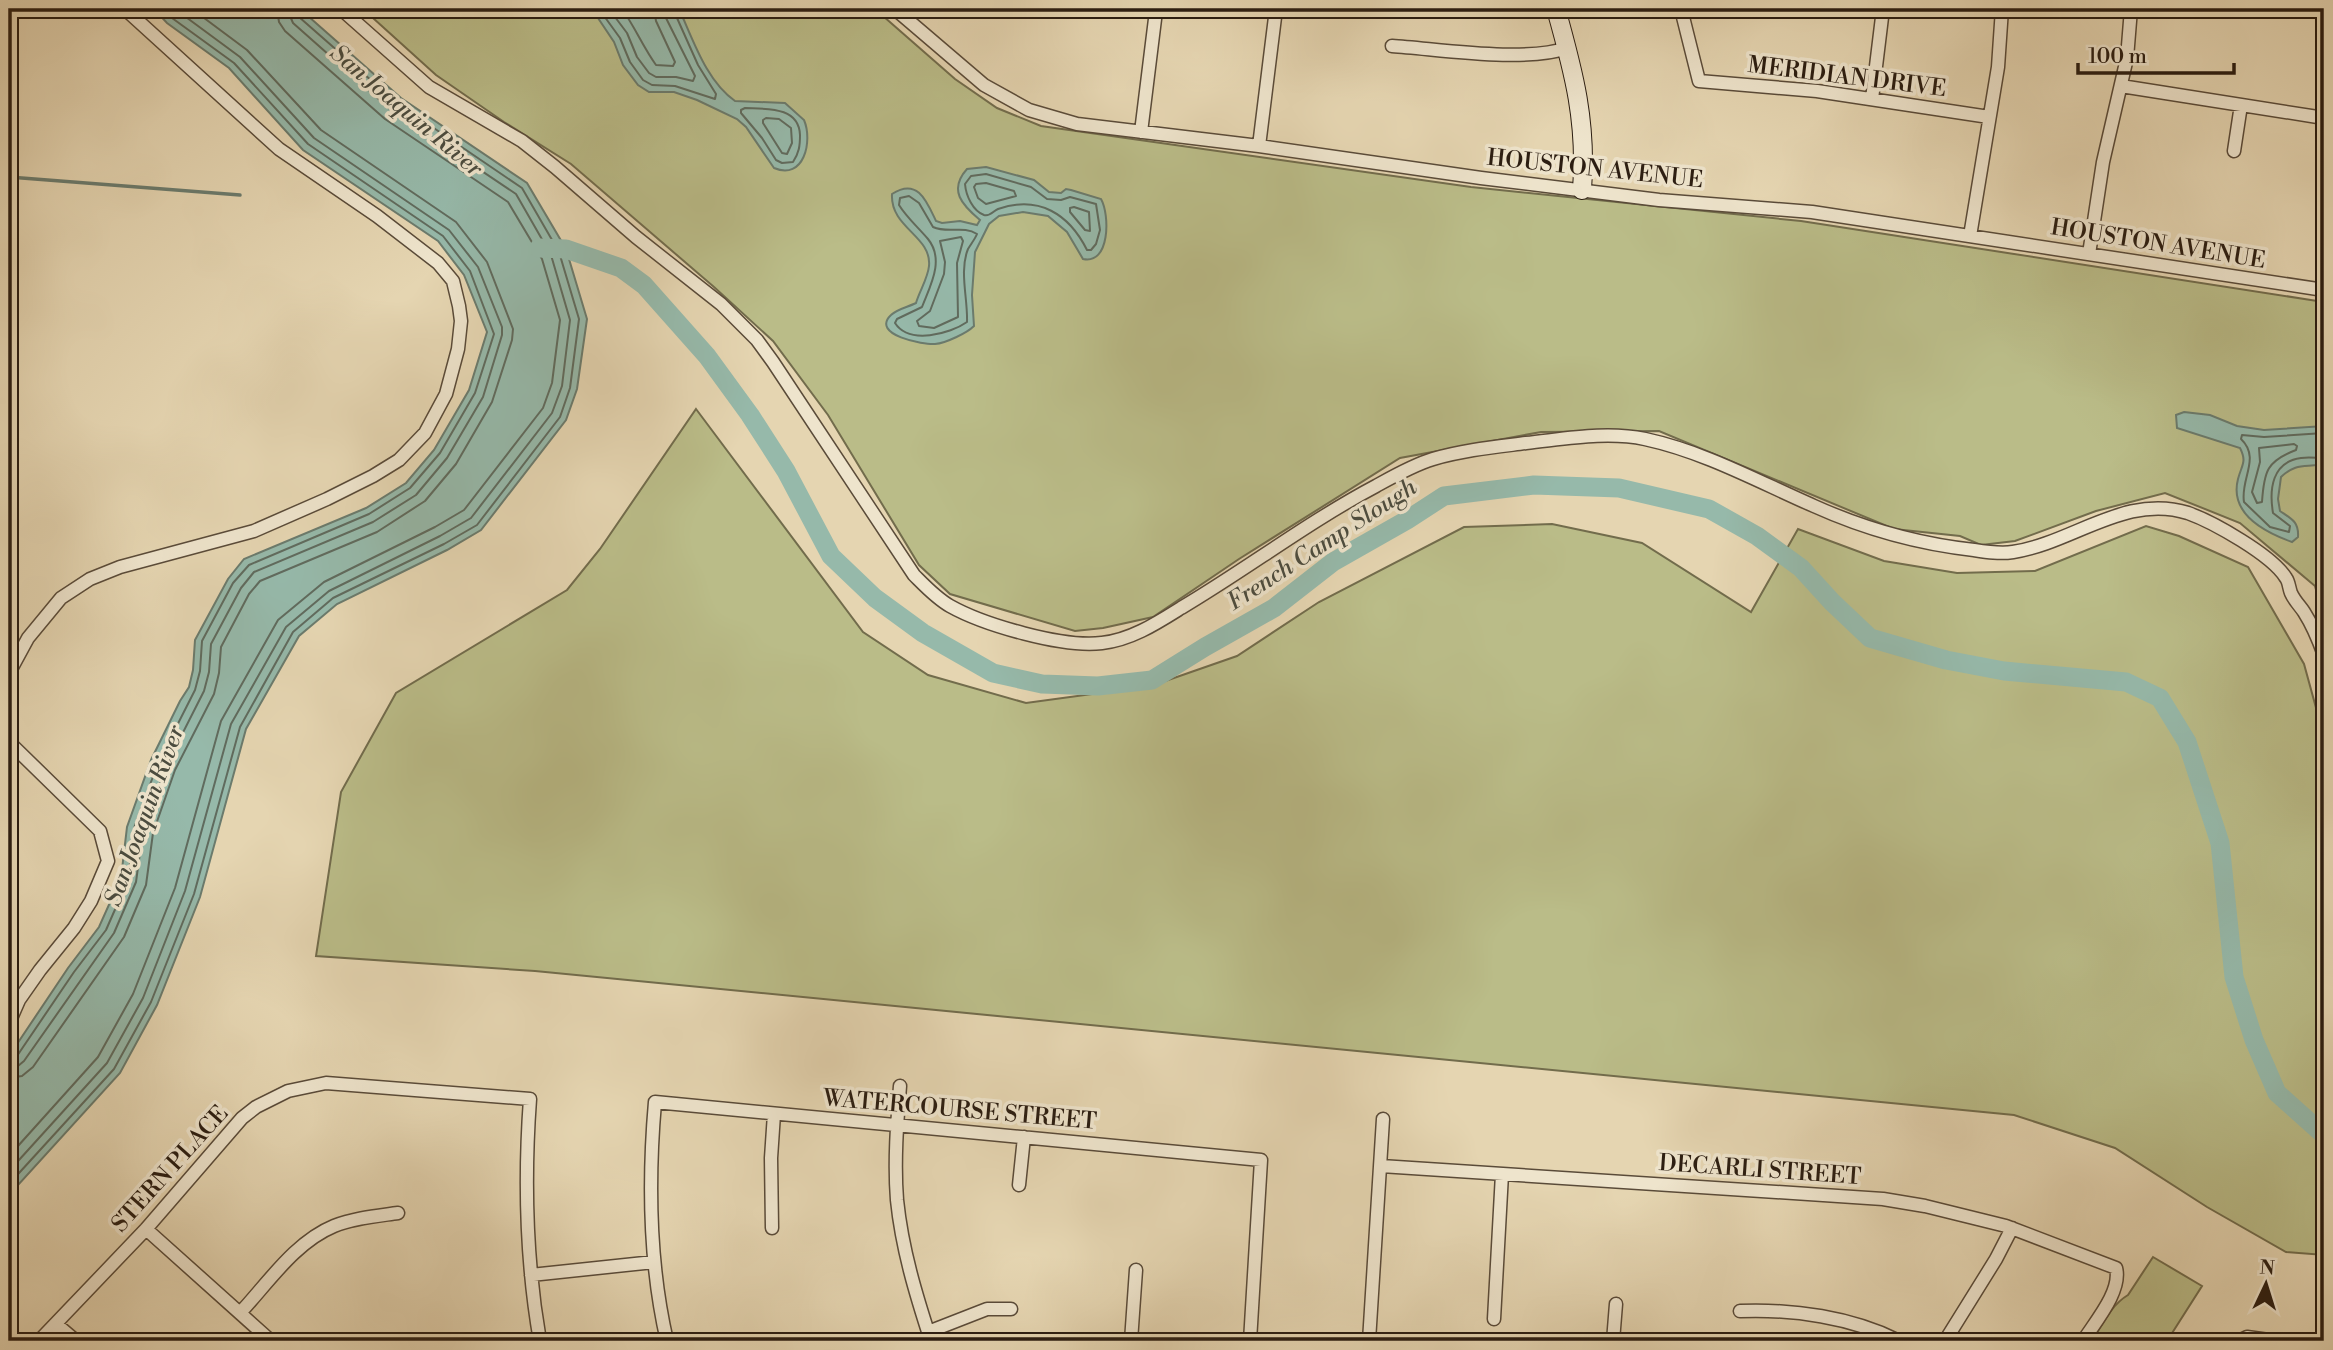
<svg xmlns="http://www.w3.org/2000/svg" width="2333" height="1350" viewBox="0 0 2333 1350" font-family="'Libre Bodoni',serif">
<rect width="100%" height="100%" fill="#e5d5b1"/>
<filter id="stains"><feTurbulence type="fractalNoise" baseFrequency=".00286" numOctaves="4"/><feColorMatrix values="0 0 0 0 .2 0 0 0 0 .09 0 0 0 0 .02 0 0 0 .5 -.17"/></filter>
<radialGradient id="worn" r=".72"><stop offset=".6" stop-color="#630" stop-opacity="0"/><stop offset="1" stop-color="#630" stop-opacity=".3"/></radialGradient>
<path fill="#babc88" stroke="#726c4c" stroke-width="2" d="M363 9H875L955 79 997 108 1041 126 1471 187 1801 221 2324 302V620L2315 586 2240 523 2165 493 2096 511 2015 541 1981 545 1960 536 1894 529 1659 431 1541 432 1400 458 1239 559 1153 617 1103 628 1075 631 950 594 919 565 828 415 773 341 714 287 571 164 504 122 436 75Z
M696 409 863 632 928 675 1026 703 1151 686 1237 656 1319 602 1464 527 1552 524 1642 543 1751 612 1798 529 1884 561 1957 573 2035 571 2146 526 2179 536 2248 567 2304 664 2324 737V1255L2286 1252 2207 1207 2115 1148 2014 1115 535 971 316 956 341 792 396 693 567 590 600 549Z
M2153 1257 2202 1286 2167 1341H2092C2102 1325 2111 1305 2128 1295Z"/>
<path fill="#96b9aa" stroke="#6b7b6d" stroke-width="2" d="M154 9H300L401 98 527 183 566 249 587 319 577 389 566 420 481 530 447 550 337 604 299 636 246 729 200 897 157 1005 120 1073 9 1195V1056L68 968 99 927 121 878 127 827 151 760 180 701 189 687 193 670 195 640 228 579 244 559 366 508 406 483 434 450 469 390 487 332 464 275 438 241 303 150 229 68 167 23Z
M592 9H679C693 39 706 81 735 101L785 103 804 120C813 141 804 181 774 168L746 127 737 119 697 100 674 92H649L638 85 623 65 614 42Z
M986 167 1034 180 1049 192 1061 193 1066 189 1071 190 1101 199C1110 215 1110 265 1083 259L1067 232 1048 216 1023 212 999 216 989 224 975 252 972 295 974 326C967 333 946 343 935 344 924 345 870 335 891 315 897 309 908 307 916 303 919 292 928 278 929 266 932 236 890 228 892 194 918 177 927 202 936 221L942 223 960 221 977 225 980 220C962 205 948 190 967 169Z
M2184 412 2210 415 2237 426 2264 430 2324 426V464C2305 468 2297 462 2281 477L2278 499 2280 511C2292 519 2299 522 2298 537L2292 542C2264 532 2229 514 2238 479 2242 464 2247 462 2240 448L2177 428 2176 415Z"/>
<g fill="none" stroke-linecap="round" stroke-linejoin="round">
<path stroke="#606b5e" stroke-width="2" d="M599 9 620 38 630 62 643 80 652 85 675 86 715 99 716 94 698 65 673 9
M609 9 627 33 637 57 649 73 656 77H676L693 81 695 76 666 18 665 9
M622 9C635 27 643 47 656 65L673 66 675 62 656 21 654 9
M745 108C766 109 799 106 800 135 800 146 799 153 793 162L782 163 776 160 762 138 741 113V110Z
M766 118 779 119 791 128 792 143 787 154 782 153 763 123V120Z
M986 174 1031 187 1047 199 1061 200 1070 197 1096 204 1100 230 1096 244 1091 250H1087C1069 214 1039 195 998 209 993 211 990 217 984 215 973 211 966 196 965 184L971 176Z
M986 183 1014 191 1016 196 986 204 978 198 974 187 976 184Z
M909 196 919 203 933 227C948 234 963 225 977 234 975 239 971 244 968 249 959 271 968 299 967 322 950 334 909 345 895 323L897 319 922 307C930 286 945 260 928 239 918 227 907 218 899 205L900 198Z
M1074 207 1089 212 1090 231 1085 230 1070 212V208Z
M961 237 963 241 957 263 958 317 934 328 919 326 917 321 930 311 944 274 945 262 940 241Z
M2324 433 2264 437 2242 435 2241 439C2261 458 2240 479 2244 502L2270 527 2289 532 2290 526 2273 513C2269 489 2272 462 2301 458 2308 457 2317 458 2324 458
M2294 444 2297 446 2296 450C2267 461 2264 471 2262 502L2257 503 2252 492 2260 462 2259 448Z
M9 1059 17 1056 74 972 106 930 128 880 134 828 158 763 195 690 200 671 202 641 233 583 249 565 369 514 410 488 440 453 475 393 494 334 470 271 443 236 308 144 234 63 172 18 163 9
M9 1068 18 1066 24 1061 114 933 136 882 143 830 166 766 204 691 209 672 211 644 241 588 254 572 373 522 416 495 447 458 483 397 502 335V327L478 267 449 230 314 138 240 57 175 9
M9 1078 22 1076 33 1067 124 937 146 885 153 833 175 770 214 694 219 673 221 647 249 594 260 581 377 532 425 501 456 464 492 402 512 340 513 329 487 262 456 222 321 130 247 50 192 9
M9 1156 98 1057 133 994 175 888 221 721 278 620 324 582 435 527 464 510 543 408 552 383 560 320 542 259 508 202 385 119 285 31 279 22 277 9
M9 1171 107 1063 143 998 185 891 231 724 286 627 329 591 440 536 471 518 552 413 562 386 570 320 551 255 516 194 391 110 293 23 287 9
M9 1184 114 1069 151 1002 194 894 240 727 293 632 333 598 444 544 477 525 560 417 570 388 579 319 559 252 522 188 397 103 299 17 296 9"/>
<path stroke="#6b7b6d" stroke-width="3.5" d="M9 177 240 195"/>
<path stroke="#96b9aa" stroke-width="19" d="M539 248 566 249 621 268 644 285 707 356 750 415 786 471 831 556 875 598 923 633 993 673 1042 684 1098 686 1152 680 1205 647 1274 608 1333 562 1407 520 1444 496 1534 485 1619 488 1709 509 1757 536 1801 568 1832 602 1870 638 1946 660 2004 671 2126 682 2160 698 2187 742 2220 843 2234 977 2254 1040 2277 1093 2324 1135"/>
<defs>
<path id="street" d="M341 9 429 87 522 141 555 167 636 237 721 304 757 340 773 362 914 575C925 586 936 598 950 606 984 625 1063 648 1102 643 1131 640 1157 623 1181 608 1247 569 1308 522 1376 486 1394 476 1413 465 1433 459 1464 450 1495 447 1526 443 1565 439 1606 431 1645 439 1705 452 1759 482 1814 506 1865 529 1919 544 1974 550 1987 552 2000 554 2013 552 2073 543 2126 493 2188 513 2213 522 2272 555 2286 578 2289 582 2289 588 2291 593 2294 600 2300 606 2304 612 2313 626 2319 641 2324 655
M895 9 984 85 1029 110 1077 124 1259 146 1481 178 1659 200 1812 212 2324 290
M1134 9 1156 11 1141 132
M1681 9 1699 81 1817 91 1989 117
M1392 46C1439 49 1524 63 1567 48
M2121 86 2324 118
M1872 99 1883 9
M1259 146 1276 9
M2234 151 2241 105
M1970 236 1998 67 2002 9
M2089 254 2103 162 2127 58 2131 9
M9 673 28 638 61 598 90 579 120 567 254 531 327 499 373 476 399 460 425 433 446 394 458 349 461 321 459 306 453 281 438 263 377 216 279 149 125 9
M9 742 100 831 108 861 91 901 74 928 40 970 19 1000 9 1023
M900 1086C897 1124 894 1162 897 1200 902 1249 916 1295 931 1341
M1381 1166 1883 1199 1925 1206 2006 1226 2116 1268C2122 1291 2095 1322 2083 1341
M1019 1185 1024 1137
M772 1228 771 1158 774 1114
M146 1229 271 1341
M531 1275 654 1262
M1740 1311C1793 1309 1851 1317 1899 1341
M240 1313C268 1283 295 1242 334 1226 354 1218 377 1216 398 1213
M1494 1319 1502 1174
M56 1324 76 1341
M928 1332 987 1309H1011
M39 1341 146 1229 242 1118 256 1107 288 1091 326 1083 530 1099C524 1181 526 1261 540 1341
M667 1341C649 1263 648 1182 655 1102L1261 1160 1250 1341
M1131 1341 1136 1270
M1369 1341 1383 1119
M1613 1341 1616 1304
M1945 1341 1996 1259 2012 1228
M2239 1341 2247 1337 2276 1341"/>
<path id="secondary" d="M1556 9C1574 73 1587 122 1582 190"/>
</defs>
<use href="#street" stroke="#5a4b39" stroke-width="15"/>
<use href="#secondary" stroke="#2b1d11" stroke-width="20"/>
<use href="#street" stroke="#eee4cc" stroke-width="12"/>
<use href="#secondary" stroke="#eee4cc" stroke-width="18"/>
</g>
<g text-anchor="middle" dominant-baseline="central" stroke-width="7" stroke-linejoin="round" paint-order="stroke">
<g font-size="23" fill="#2b1d11" stroke="#eee4cc">
<text transform="translate(1847 77) rotate(7)">MERIDIAN DRIVE</text>
<text transform="translate(1595 169) rotate(6)">HOUSTON AVENUE</text>
<text transform="translate(2158 244) rotate(9)">HOUSTON AVENUE</text>
<text transform="translate(960 1110) rotate(5)">WATERCOURSE STREET</text>
<text transform="translate(170 1169) rotate(-48)">STERN PLACE</text>
<text transform="translate(1760 1170) rotate(4)">DECARLI STREET</text>
</g>
<g font-size="24" font-style="italic" fill="#4b4c3f" stroke="#eee4cc">
<text transform="translate(406 111) rotate(40)">San Joaquin River</text>
<text transform="translate(1322 545) rotate(-33)">French Camp Slough</text>
<text transform="translate(145 816) rotate(-70)">San Joaquin River</text>
</g>
</g>
<rect width="2333" height="1350" fill="none" stroke="#e5d5b1" stroke-width="35"/>
<rect x="10" y="10" width="2312" height="1329" fill="none" stroke="#2b1d11" stroke-width="3.5"/>
<rect x="18" y="18" width="2298" height="1315" fill="none" stroke="#2b1d11" stroke-width="2"/>
<g transform="translate(2266 1284) rotate(4)" stroke="#eee4cc" stroke-width="5" paint-order="stroke">
<path d="M0-5L12 26L0 18L-12 26Z" fill="#2b1d11"/>
<text y="-10" font-size="19" font-weight="bold" text-anchor="middle" fill="#2b1d11">N</text>
</g>
<path d="M2078 63v10h156v-10" fill="none" stroke="#2b1d11" stroke-width="3.5"/>
<text x="2088" y="63" font-size="21" fill="#2b1d11" stroke="#eee4cc" stroke-width="5" paint-order="stroke">100 m</text>
<rect width="100%" height="100%" filter="url(#stains)"/>
<rect width="100%" height="100%" fill="url(#worn)"/>
</svg>
